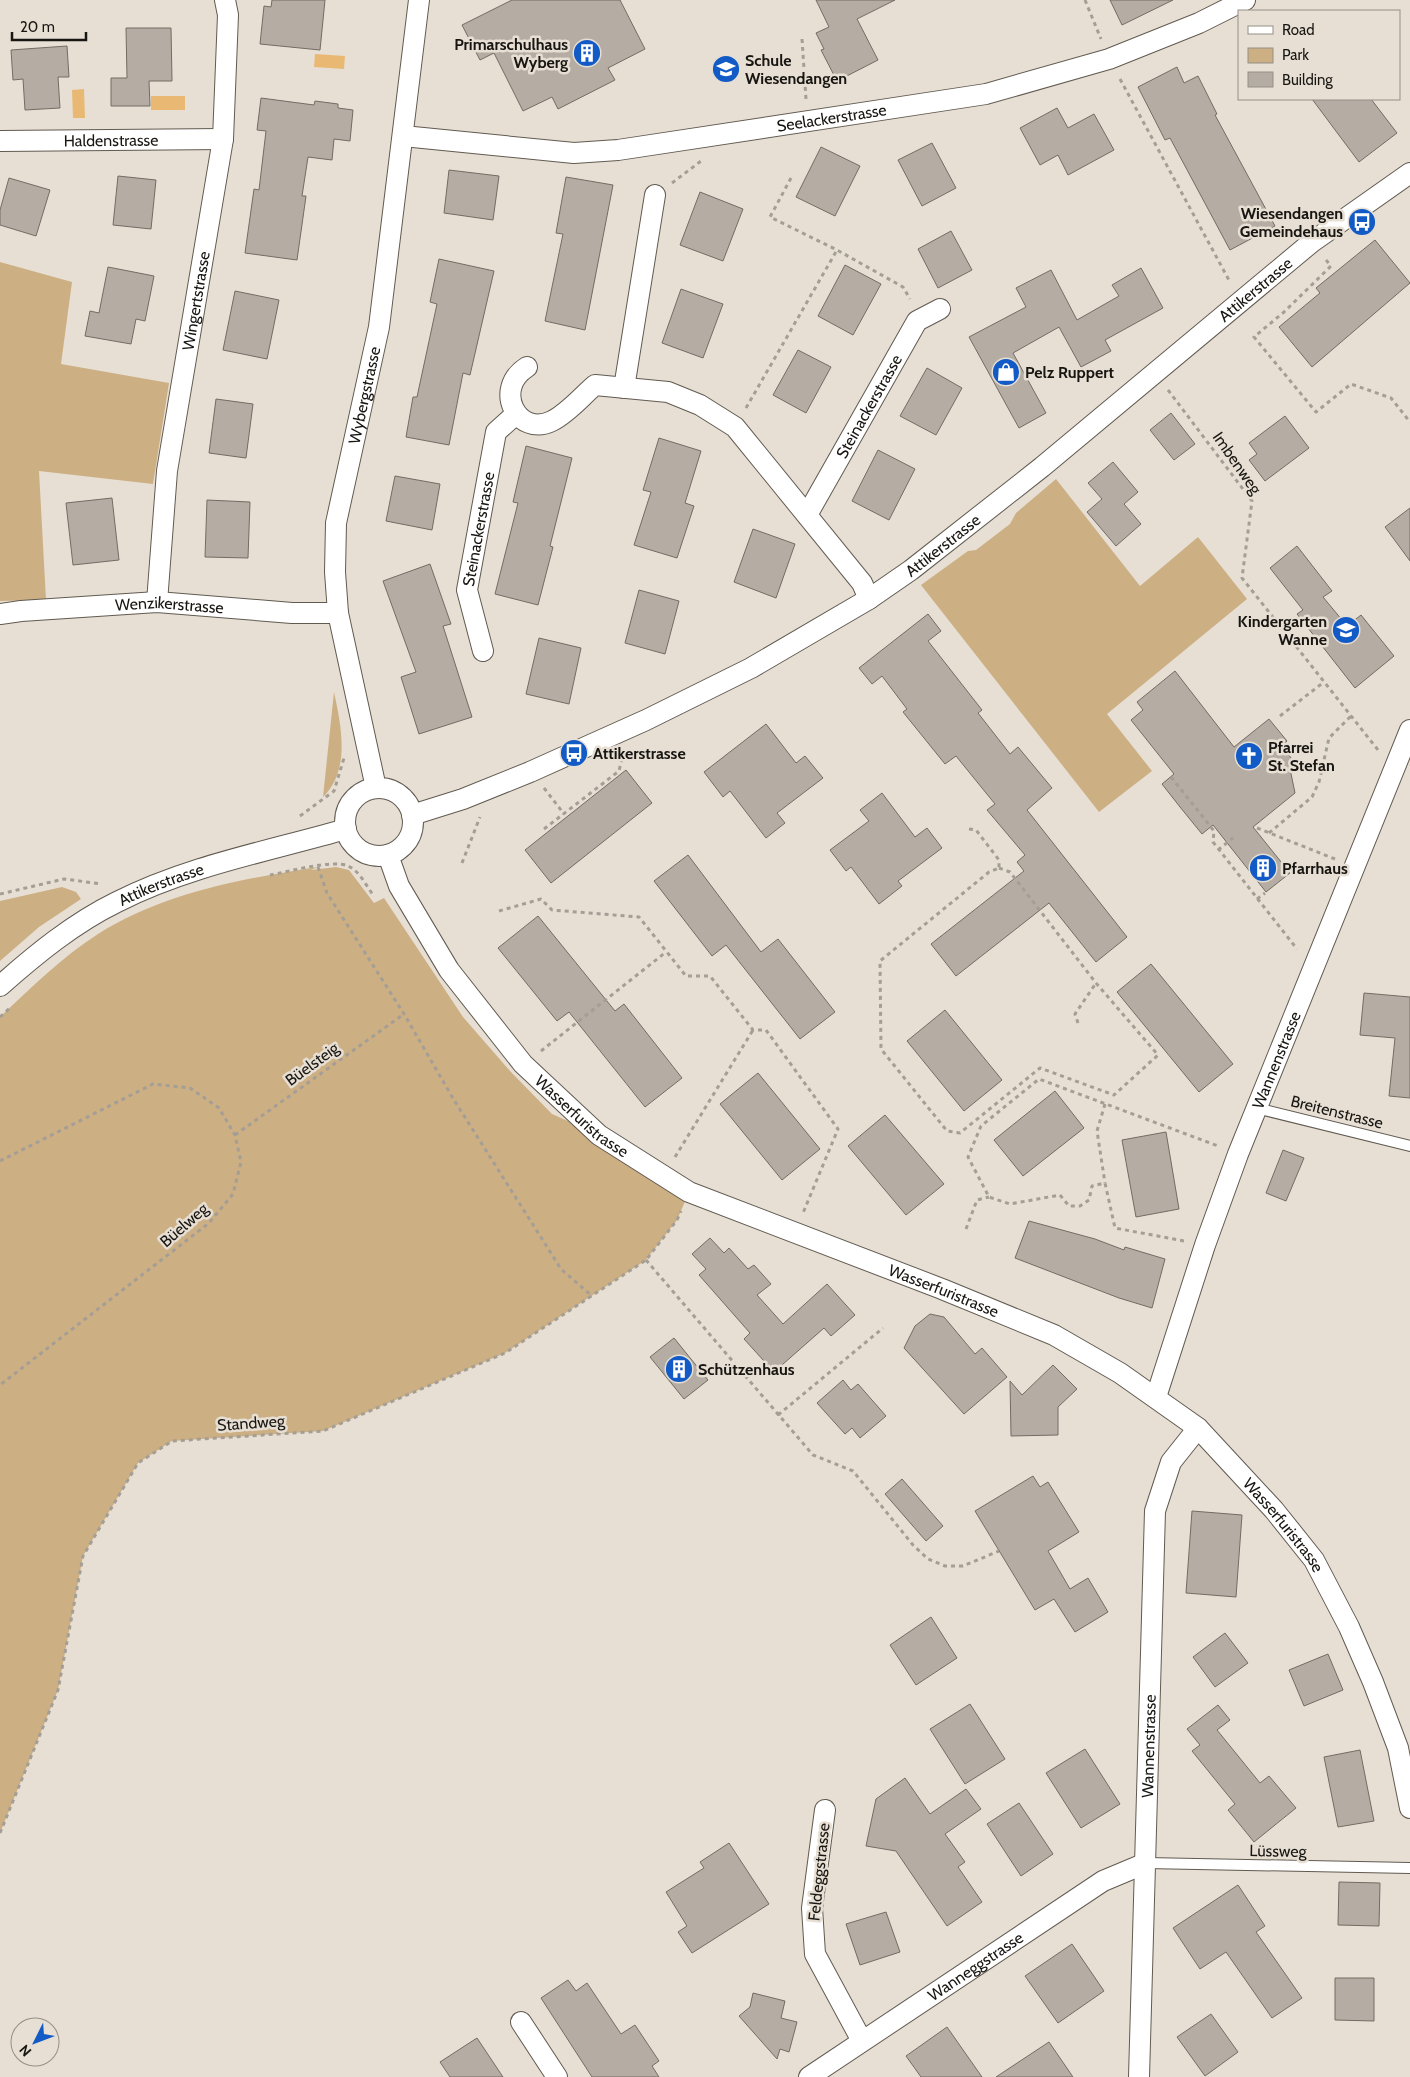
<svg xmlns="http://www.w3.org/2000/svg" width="1410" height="2077" viewBox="0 0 1410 2077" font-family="Cabin,sans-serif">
<rect width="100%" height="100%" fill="#e7dfd4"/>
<path fill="#cdaf84" d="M0 262 72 282 61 364 169 383 153 484 39 471 46 600 0 601Z
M1056 479 1140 586 1198 537 1247 599 1107 714 1152 771 1099 812 921 585 968 551 976 550 1010 524 1016 513Z
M334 692C341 725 351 770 323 797Z
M318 867 311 870 336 867 349 870 374 903 384 898 463 1017 510 1071 552 1114 599 1135 689 1192 677 1220 646 1260 505 1353 323 1431 172 1441 138 1463 83 1556 58 1690 0 1833V1017C31 988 62 957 98 934 165 892 242 879 318 867Z
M62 887 76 892 81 899 39 927 0 961V901Z"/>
<path fill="#e9b974" d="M315 54 345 56 344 69 314 67Z
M84 89 85 118H73L72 90Z
M151 96H185V110H151Z"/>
<path fill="#b5ada3" stroke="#746c63" d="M272 0H325L320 50 260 44 264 6 271 7Z
M512 0H620L645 49 608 68 615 80 558 109 552 97 523 111 494 53 480 60 462 25Z
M816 0H895L857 19 878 60 837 81 821 50 824 49 816 33 829 27Z
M1110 0H1173L1122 25Z
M126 28H171L172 81H149L150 106H111V78H127Z
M67 46 69 77H58L60 108 25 110 23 79 13 80 11 50Z
M1177 67 1184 83 1198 76 1217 114 1215 115 1275 226 1230 250 1170 138 1165 140 1138 87Z
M261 98 314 105 315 101 338 104V108L353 110 350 141 334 139 332 160 308 157 302 196H306L297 260 245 253 254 189 259 190 266 131 257 130Z
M1312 99H1371L1397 133 1359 162Z
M1057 108 1068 128 1094 114 1114 150 1068 175 1058 155 1040 165 1020 128Z
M932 143 956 188 922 206 898 160Z
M821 147 860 166 835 216 796 197Z
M449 170 499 176 493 220 444 213Z
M118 176 156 180 151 229 113 225Z
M566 177 613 185 585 330 545 321 563 234 556 233Z
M9 178 50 190 36 236 0 225V210Z
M700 192 743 209 723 261 680 245Z
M951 231 972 270 938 288 918 249Z
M1375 240 1410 283 1312 367 1279 327 1320 293 1316 288Z
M439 259 494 271 470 375 463 373 449 445 406 437 413 397H417L437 304 430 302Z
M845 265 881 284 853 335 818 316Z
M108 267 154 276 145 321 136 319 131 344 85 336 90 311 99 313Z
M1141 268 1163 308 1105 340 1111 351 1081 367 1059 327 1013 353 1046 413 1019 428 969 337 1026 307 1016 288 1051 270 1077 320 1119 296 1112 285Z
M681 289 723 304 703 358 662 343Z
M235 291 279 300 267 359 223 350Z
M798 350 831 367 806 413 773 395Z
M927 368 962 388 936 435 900 416Z
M216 399 253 404 246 458 209 453Z
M1171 413 1195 444 1174 460 1150 430Z
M1285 416 1309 448 1265 481 1249 460 1257 454 1249 443Z
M659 438 701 451 685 503 694 506 677 558 634 545 651 492 643 490Z
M526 446 572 458 550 546 553 547 538 605 495 594 518 503 513 502Z
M878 450 915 469 889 520 852 501Z
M1113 462 1138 492 1124 504 1141 524 1116 546 1087 512 1102 499 1088 483Z
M395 476 440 484 432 530 386 521Z
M112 498 119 560 73 565 66 503Z
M207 500 250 502 248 558 205 557Z
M1410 508V561L1385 527Z
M753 529 795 544 776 598 734 582Z
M1297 546 1332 591 1323 597 1347 626 1361 615 1394 656 1355 688 1297 614 1303 610 1270 568Z
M430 564 451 624 443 626 472 717 419 734 401 677 416 672 383 581Z
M639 590 679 601 665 654 625 643Z
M928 614 941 631 928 641 982 710 978 713 1010 754 1018 747 1052 788 1027 810 1127 937 1096 962 1049 903 956 976 931 944 1024 871 1017 862 1025 855 987 810 995 804 956 756 945 764 903 712 907 709 882 676 872 684 859 668Z
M539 638 581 648 569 704 526 694Z
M1175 671 1234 747 1269 719 1287 741 1284 744 1290 750 1287 753 1292 759 1289 764 1295 793 1253 827 1290 873 1266 892 1213 825 1202 834 1180 807 1162 784 1174 774 1131 720 1143 710 1137 702Z
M766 724 796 763 805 756 823 778 777 813 785 823 766 838 730 791 723 797 704 772Z
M626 770 652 803 551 883 525 850Z
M882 793 915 837 927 828 942 848 898 881 902 886 879 904 851 867 846 871 830 850 869 821 860 810Z
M688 855 761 952 778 939 835 1012 800 1039 726 945 712 956 654 881Z
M538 916 615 1011 624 1004 682 1078 645 1107 569 1012 557 1021 498 948Z
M1151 964 1233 1064 1199 1092 1117 992Z
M1364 993 1410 997V1098L1389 1096 1395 1038 1360 1035Z
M945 1010 1002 1080 964 1111 907 1041Z
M758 1073 820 1149 782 1180 720 1104Z
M1055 1091 1084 1128 1023 1176 994 1140Z
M885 1115 944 1184 906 1215 848 1146Z
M1166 1132 1179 1209 1136 1217 1122 1140Z
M1283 1150 1304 1158 1286 1201 1266 1193Z
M1029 1221 1095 1239 1124 1250 1125 1247 1165 1259 1152 1308 1119 1298 1015 1258Z
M710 1238 724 1253 729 1248 748 1269 754 1265 771 1284 757 1295 783 1324 827 1284 855 1315 831 1336 824 1328 774 1372 744 1339 750 1333 699 1275 706 1269 692 1254Z
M930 1314 944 1317 975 1354 982 1348 1007 1377 964 1414 904 1348 915 1326Z
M674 1338 708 1380 684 1399 650 1357Z
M1053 1365 1077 1389 1058 1407V1435L1011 1436 1010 1381 1022 1395Z
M843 1380 851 1390 858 1384 886 1416 860 1438 852 1428 845 1434 817 1403Z
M1033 1476 1040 1487 1048 1482 1079 1532 1048 1551 1070 1589 1088 1578 1108 1612 1075 1632 1054 1599 1035 1610 975 1511Z
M902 1479 943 1526 926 1541 885 1494Z
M1192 1511 1242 1515 1236 1597 1186 1593Z
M931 1617 957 1658 916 1685 890 1645Z
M1225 1633 1248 1663 1215 1687 1193 1657Z
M1328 1654 1343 1690 1304 1706 1289 1670Z
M970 1704 1005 1759 965 1784 930 1729Z
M1218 1705 1230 1720 1217 1730 1260 1783 1269 1776 1296 1808 1254 1842 1228 1810 1235 1804 1192 1751 1200 1745 1187 1729Z
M1085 1749 1120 1804 1081 1828 1046 1773Z
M1360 1750 1374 1821 1338 1827 1324 1757Z
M905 1778 930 1814 966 1789 981 1809 945 1834 965 1862 958 1867 982 1902 947 1926 896 1851 866 1846 876 1799Z
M1019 1803 1053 1854 1021 1876 987 1824Z
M729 1843 769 1904 692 1953 678 1932 687 1926 666 1892 704 1868 700 1862Z
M1339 1882 1380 1883 1379 1926 1338 1925Z
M1238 1885 1265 1926 1256 1932 1302 1998 1272 2018 1226 1952 1200 1969 1173 1928Z
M886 1912 900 1952 860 1965 846 1924Z
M1072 1944 1104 1991 1058 2023 1025 1976Z
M1335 1978H1374V2021L1335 2020Z
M568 1980 576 1991 587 1983 621 2034 635 2025 659 2061 652 2066 659 2077H592L541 1998Z
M753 1993 785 2001 781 2018 797 2022 789 2052 780 2049 777 2059 739 2016 750 2007Z
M1211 2014 1238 2052 1205 2076 1177 2037Z
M947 2027 982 2077H921L906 2056Z
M477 2038 503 2077H450L440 2062Z
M1049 2042 1073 2077H996Z"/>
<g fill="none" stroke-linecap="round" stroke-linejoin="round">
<defs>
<path id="service" d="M1256 1108 1410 1146
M1146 1863 1410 1868"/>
<g id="minor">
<path id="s1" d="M403 136 574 153 618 150 986 94 1109 59 1199 23 1245 0"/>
<path id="s2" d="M0 141 223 139"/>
<path d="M527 367C492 389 518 438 552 421 568 413 581 397 595 385L668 392 700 405 735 427 862 583 869 599"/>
<path d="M624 388 655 195"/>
<path id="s3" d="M807 515 917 321 940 309"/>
<path id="s4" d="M157 602 167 471 223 139 228 15 225 0"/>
<path id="s5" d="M0 614 21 611 157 602 292 613H338"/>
<path id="s6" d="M483 651 467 590 496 432 516 414"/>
<path id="s7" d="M376 788 338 613 335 572 336 523 379 327 419 0"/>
<circle cx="379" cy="822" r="34"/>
<path id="s8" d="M412 815 463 799 530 772 646 720 751 668 869 599 911 570 1042 467 1312 242 1410 173"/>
<path id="s9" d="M388 855 399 886 449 970 523 1064 599 1135 689 1192 942 1289 1054 1335 1120 1373 1198 1428 1274 1510 1314 1560 1349 1627 1373 1682 1398 1748 1410 1808"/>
<path id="s10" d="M0 986C36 954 74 923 117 902 188 866 269 851 346 829"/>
<path id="s11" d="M1156 1397 1205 1245 1238 1154 1410 730"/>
<path d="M825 1810 812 1908 815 1954 862 2041"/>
<path d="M521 2022 557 2077"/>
<path id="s12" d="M809 2077 1103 1881 1146 1863"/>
<path id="s13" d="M1139 2077 1155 1511 1171 1462 1198 1428"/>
</g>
</defs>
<use href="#service" stroke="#615a50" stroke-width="12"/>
<use href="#minor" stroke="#615a50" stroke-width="22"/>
<path stroke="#a49e95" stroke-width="3" stroke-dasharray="4 4" stroke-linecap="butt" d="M1085 0 1101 39
M802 39 806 99
M1120 79 1230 282
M791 178 770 217 837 250 903 287 910 299
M672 183 701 161
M1326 260 1331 266 1284 312 1254 337 1316 412 1351 384 1391 398 1410 422
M1168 390 1252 501 1242 578 1378 750
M746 408 837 250
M1280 716 1324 682
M1171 777 1214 831 1213 842 1297 949
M544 788 564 814
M300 816 334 791 344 758
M1257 828 1335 859
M544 829 619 771 623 754
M969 829 976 830 999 860V868
M1269 833 1312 797 1319 782 1329 738 1351 716
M1218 850 1233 838
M462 863 480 817
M318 867 327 893 404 1014 454 1100 561 1269 592 1296
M999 868 1010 872 1096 983 1158 1055 1114 1095 1040 1068 960 1133 947 1131 881 1049 880 961 989 872Z
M270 875C287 872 333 859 348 866 360 871 366 886 374 896
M0 894 64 879 102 884
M1257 899 1265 893
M499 911 541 899 552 910 639 917 686 976H710L753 1030H766L838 1129 803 1213
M0 1017 11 1007
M1078 1023 1075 1014 1096 983
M541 1051 666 952
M1105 1104 1097 1131 1105 1183
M235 1135 404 1014
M675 1157 753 1030
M0 1161 153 1084 190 1088 219 1108 235 1135 241 1162 233 1194 209 1223 0 1385
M966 1229 977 1200 989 1197
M1184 1241 1115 1228 1105 1183 1092 1186 1089 1200 1080 1206H1069L1060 1195 1010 1204 989 1197 968 1157 981 1126 1039 1079 1218 1146
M646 1260 813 1455 853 1471 913 1545 928 1559 945 1566H963L999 1551
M778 1415 883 1328
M0 1833 58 1690 83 1556 138 1463 172 1441 323 1431 505 1353 646 1260 677 1220 681 1211"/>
<use href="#service" stroke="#fff" stroke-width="10"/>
<use href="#minor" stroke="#fff" stroke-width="20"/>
</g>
<defs>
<symbol id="building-disc" viewBox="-11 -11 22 22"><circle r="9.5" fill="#125ac5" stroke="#e7dfd4"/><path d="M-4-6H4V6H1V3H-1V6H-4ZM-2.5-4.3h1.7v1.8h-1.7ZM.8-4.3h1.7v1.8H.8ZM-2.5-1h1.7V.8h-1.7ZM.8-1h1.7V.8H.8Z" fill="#fff"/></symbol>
<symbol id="school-disc" viewBox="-11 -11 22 22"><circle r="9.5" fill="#125ac5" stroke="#e7dfd4"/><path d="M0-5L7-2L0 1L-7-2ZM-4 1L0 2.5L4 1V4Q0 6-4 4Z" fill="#fff"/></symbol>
<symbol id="bus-disc" viewBox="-11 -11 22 22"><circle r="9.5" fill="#125ac5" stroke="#e7dfd4"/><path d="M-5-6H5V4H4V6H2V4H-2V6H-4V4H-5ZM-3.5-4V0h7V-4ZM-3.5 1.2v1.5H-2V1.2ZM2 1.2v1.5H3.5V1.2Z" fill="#fff"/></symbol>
<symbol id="shop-disc" viewBox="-11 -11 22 22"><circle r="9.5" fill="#125ac5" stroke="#e7dfd4"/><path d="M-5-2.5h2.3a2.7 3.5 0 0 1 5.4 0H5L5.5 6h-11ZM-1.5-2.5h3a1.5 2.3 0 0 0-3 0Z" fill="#fff"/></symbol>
<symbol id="church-disc" viewBox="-11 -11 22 22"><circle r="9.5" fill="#125ac5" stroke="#e7dfd4"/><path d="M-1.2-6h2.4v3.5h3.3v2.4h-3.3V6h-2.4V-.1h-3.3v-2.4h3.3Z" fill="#fff"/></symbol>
</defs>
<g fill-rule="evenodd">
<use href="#building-disc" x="571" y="37" width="32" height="32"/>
<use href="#school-disc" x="710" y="53" width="32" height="32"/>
<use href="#bus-disc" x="1346" y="206" width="32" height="32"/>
<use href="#shop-disc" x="990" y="356" width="32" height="32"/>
<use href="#school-disc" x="1330" y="614" width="32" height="32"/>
<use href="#bus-disc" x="558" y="737" width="32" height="32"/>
<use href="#church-disc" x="1233" y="740" width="32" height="32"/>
<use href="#building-disc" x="1247" y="852" width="32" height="32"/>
<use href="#building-disc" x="663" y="1353" width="32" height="32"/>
</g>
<g text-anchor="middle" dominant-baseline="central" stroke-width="5" stroke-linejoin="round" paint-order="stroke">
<g font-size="16" font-weight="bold" fill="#181612" stroke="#e7dfd4" text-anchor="start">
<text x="568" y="44" text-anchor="end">Primarschulhaus<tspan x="568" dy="18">Wyberg</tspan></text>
<text x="745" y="60">Schule<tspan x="745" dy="18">Wiesendangen</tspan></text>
<text x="1343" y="213" text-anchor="end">Wiesendangen<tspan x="1343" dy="18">Gemeindehaus</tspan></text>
<text x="1025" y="372">Pelz Ruppert</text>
<text x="1327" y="621" text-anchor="end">Kindergarten<tspan x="1327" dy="18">Wanne</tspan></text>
<text x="1268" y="747">Pfarrei<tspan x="1268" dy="18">St. Stefan</tspan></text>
<text x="593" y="753">Attikerstrasse</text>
<text x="1282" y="868">Pfarrhaus</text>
<text x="698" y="1369">Schützenhaus</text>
</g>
<g font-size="16" fill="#181612" stroke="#e7dfd4">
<text stroke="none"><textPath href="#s1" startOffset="432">Seelackerstrasse</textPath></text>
<text stroke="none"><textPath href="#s2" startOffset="111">Haldenstrasse</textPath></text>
<text stroke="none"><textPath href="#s8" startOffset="1002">Attikerstrasse</textPath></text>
<text stroke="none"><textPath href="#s4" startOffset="304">Wingertstrasse</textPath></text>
<text stroke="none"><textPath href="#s7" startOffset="400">Wybergstrasse</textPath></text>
<text stroke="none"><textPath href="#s3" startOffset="125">Steinackerstrasse</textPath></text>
<text transform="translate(1237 463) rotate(55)">Imbenweg</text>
<text stroke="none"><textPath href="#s6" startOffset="125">Steinackerstrasse</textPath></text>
<text stroke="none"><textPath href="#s8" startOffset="598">Attikerstrasse</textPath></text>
<text stroke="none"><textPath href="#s5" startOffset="170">Wenzikerstrasse</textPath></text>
<text stroke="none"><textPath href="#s10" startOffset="192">Attikerstrasse</textPath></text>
<text stroke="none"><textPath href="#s11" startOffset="358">Wannenstrasse</textPath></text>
<text transform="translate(312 1064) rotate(-36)">Büelsteig</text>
<text transform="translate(1337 1112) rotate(14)">Breitenstrasse</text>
<text stroke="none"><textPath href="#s9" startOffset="329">Wasserfuristrasse</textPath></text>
<text transform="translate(184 1225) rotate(-41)">Büelweg</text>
<text stroke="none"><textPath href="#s9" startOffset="734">Wasserfuristrasse</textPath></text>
<text transform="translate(251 1423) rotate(-4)">Standweg</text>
<text stroke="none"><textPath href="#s9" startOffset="1154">Wasserfuristrasse</textPath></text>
<text stroke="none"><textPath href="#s13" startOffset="331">Wannenstrasse</textPath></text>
<text transform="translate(1278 1851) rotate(1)">Lüssweg</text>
<text transform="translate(819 1872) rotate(-84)">Feldeggstrasse</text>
<text stroke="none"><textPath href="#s12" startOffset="200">Wanneggstrasse</textPath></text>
</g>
</g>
<rect x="1238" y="10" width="162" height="90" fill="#e7dfd4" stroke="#948f86"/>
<rect x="1248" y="26" width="25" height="8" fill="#ffffff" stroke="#948f86"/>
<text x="1282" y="35" font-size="15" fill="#181612">Road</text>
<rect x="1248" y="48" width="25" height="15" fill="#cdaf84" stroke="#948f86"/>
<text x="1282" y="60" font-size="15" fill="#181612">Park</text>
<rect x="1248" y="72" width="25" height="15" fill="#b5ada3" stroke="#948f86"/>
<text x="1282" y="85" font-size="15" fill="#181612">Building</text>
<g transform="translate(35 2042) rotate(228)"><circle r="24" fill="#e7dfd4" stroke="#948f86"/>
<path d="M0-4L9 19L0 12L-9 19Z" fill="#125ac5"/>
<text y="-8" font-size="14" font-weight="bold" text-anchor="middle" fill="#181612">N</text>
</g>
<path d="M12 32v8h74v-8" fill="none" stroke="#181612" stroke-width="2.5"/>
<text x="20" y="32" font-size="15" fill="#181612" stroke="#e7dfd4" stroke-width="4" paint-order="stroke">20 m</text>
</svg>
